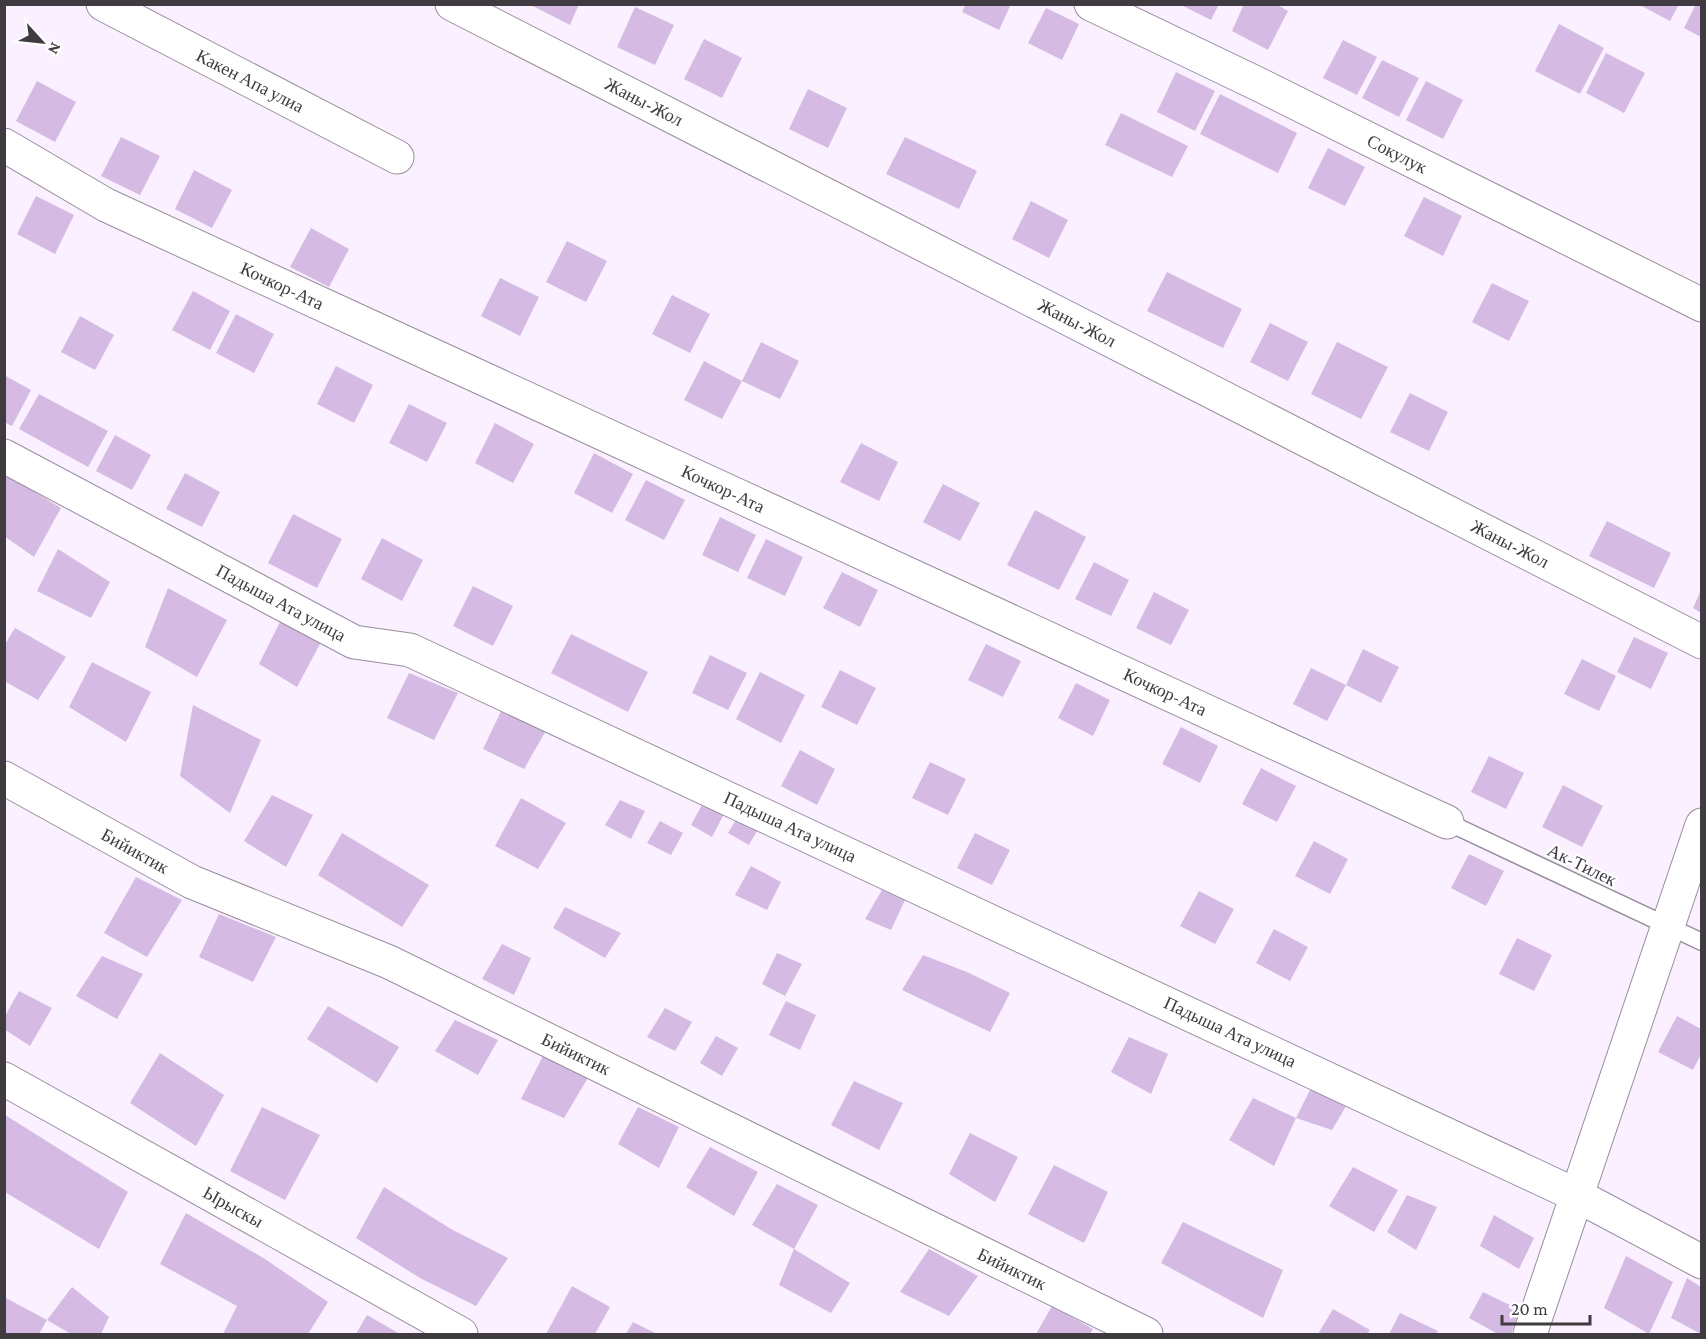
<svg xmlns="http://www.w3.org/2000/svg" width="1706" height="1339" viewBox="0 0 1706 1339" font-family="'Crimson Pro',serif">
<rect width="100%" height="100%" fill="#faf0ff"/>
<path fill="#d5bbe3" d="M529 4H579L570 25Z
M966 4H1011L999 30 962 12Z
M1179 4H1219L1211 20Z
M1244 4H1276L1288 11 1268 50 1232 31Z
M1638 4H1679L1670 21Z
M1696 4H1701V37L1684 28Z
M635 7 674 25 655 65 617 47Z
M1046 8 1079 24 1062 60 1028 43Z
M1559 24 1604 48 1580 94 1535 71Z
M704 39 742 58 722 98 684 79Z
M1343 40 1377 57 1357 95 1323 78Z
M1606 53 1645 73 1624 113 1586 93Z
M1382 60 1419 78 1399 117 1362 98Z
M1176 72 1215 91 1195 131 1157 112Z
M37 81 76 102 55 142 16 121Z
M1426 81 1463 100 1443 139 1406 120Z
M808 89 847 108 828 148 789 129Z
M1220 94 1297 133 1278 173 1200 134Z
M1121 113 1188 146 1172 177 1105 145Z
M121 137 160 156 140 195 101 176Z
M905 137 977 171 959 209 886 174Z
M1328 148 1365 167 1345 206 1308 188Z
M194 170 232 190 212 228 175 209Z
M36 196 74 215 55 254 17 234Z
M1424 197 1462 216 1443 256 1404 236Z
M1031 201 1068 220 1049 258 1012 239Z
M311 228 349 249 329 287 290 267Z
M567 241 607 261 586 302 546 282Z
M1167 272 1242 309 1223 348 1147 311Z
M500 278 539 297 520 336 481 316Z
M1492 283 1529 301 1509 341 1472 322Z
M193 291 230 311 210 350 172 330Z
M672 295 710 314 690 353 652 334Z
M236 314 274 334 254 373 216 353Z
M80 316 114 335 95 370 61 352Z
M1270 323 1308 342 1288 381 1250 362Z
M761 342 799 361 780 399 742 381Z
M1337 342 1388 367 1361 419 1311 394Z
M704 361 742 381 722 419 684 400Z
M336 366 373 385 354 423 317 404Z
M4 375 31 390 12 426 4 422Z
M1410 393 1448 412 1429 451 1390 432Z
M39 394 108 431 88 467 19 429Z
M409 404 447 423 427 462 389 443Z
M495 423 534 444 513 483 475 463Z
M115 435 151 455 132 490 96 471Z
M861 443 898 462 879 501 840 482Z
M594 453 633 474 612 513 574 493Z
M4 473 61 508 34 557 4 536Z
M185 473 220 492 202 527 166 509Z
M646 480 685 500 664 540 625 520Z
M943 484 980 503 960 541 923 522Z
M1035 510 1086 537 1059 590 1007 565Z
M293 514 342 539 317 588 268 563Z
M720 517 756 535 738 572 702 555Z
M1607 521 1671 553 1654 588 1589 556Z
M382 538 423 560 402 601 361 579Z
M766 539 803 557 785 596 747 578Z
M58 549 110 582 91 618 37 591Z
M1094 562 1129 580 1111 616 1075 599Z
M842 572 878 590 860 627 823 608Z
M473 586 513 606 493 646 453 626Z
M168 588 227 620 197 677 145 647Z
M1701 590V613L1693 608Z
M1154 592 1189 610 1171 645 1136 628Z
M280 622 321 642 297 687 259 664Z
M15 628 66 657 38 700 4 681V646Z
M571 634 648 672 628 712 551 673Z
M1634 637 1668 653 1651 689 1617 672Z
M986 644 1021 661 1003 697 968 680Z
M1363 649 1399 667 1381 703 1346 685Z
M710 655 747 673 728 710 692 693Z
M1582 659 1616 676 1599 711 1564 694Z
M92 662 151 692 126 742 69 707Z
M1311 668 1346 685 1327 721 1293 704Z
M840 670 876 688 857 725 821 707Z
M760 672 805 695 781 743 736 719Z
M409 673 458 693 434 740 387 718Z
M1076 683 1110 700 1093 736 1058 718Z
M193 705 261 740 230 813 180 776Z
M504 705 548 727 524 769 483 749Z
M1181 727 1218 746 1200 783 1162 764Z
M800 750 835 769 817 805 781 786Z
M1489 756 1524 773 1506 809 1471 792Z
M930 762 966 779 948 815 912 798Z
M1261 768 1296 786 1277 822 1242 804Z
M1563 785 1603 806 1582 847 1542 827Z
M272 795 313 815 286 867 244 841Z
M521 798 566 823 538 869 495 846Z
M620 800 645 811 631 839 605 825Z
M703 803 724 814 712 837 691 825Z
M740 813 761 824 749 845 728 833Z
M660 821 683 833 671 855 647 843Z
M342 833 429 885 402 927 318 875Z
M975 833 1010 850 992 885 957 868Z
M1314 841 1348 859 1330 894 1295 876Z
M1469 854 1504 871 1486 906 1451 888Z
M751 866 781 882 767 910 735 895Z
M136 877 182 900 147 957 104 933Z
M882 890 905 900 891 930 865 919Z
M1199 891 1234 909 1215 944 1180 926Z
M565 907 621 933 605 958 553 928Z
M219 914 276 937 253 982 199 957Z
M1274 929 1308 947 1290 981 1256 963Z
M1517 938 1552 955 1534 991 1499 974Z
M502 944 531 958 514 995 482 979Z
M777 953 802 964 785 996 762 984Z
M923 955 967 972 1010 993 990 1032 902 990Z
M102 956 143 974 117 1019 76 996Z
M19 991 52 1008 30 1046 4 1029V1018Z
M786 1001 816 1015 800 1050 769 1035Z
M328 1006 399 1047 377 1083 307 1039Z
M665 1008 692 1022 675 1051 647 1037Z
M1677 1016 1701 1029V1054L1693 1070 1658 1052Z
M455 1020 498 1040 478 1075 435 1051Z
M716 1036 738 1048 722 1076 700 1063Z
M1129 1037 1168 1054 1151 1094 1111 1072Z
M160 1053 224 1095 196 1146 130 1103Z
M543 1056 589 1076 564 1118 521 1099Z
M854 1081 903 1103 879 1150 831 1125Z
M1313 1084 1349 1101 1332 1130 1296 1118Z
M1253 1098 1296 1118 1274 1166 1229 1140Z
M262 1107 320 1135 285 1200 230 1171Z
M638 1107 679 1127 659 1168 618 1144Z
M5 1115 128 1192 99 1249 5 1192Z
M970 1133 1018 1157 995 1202 949 1174Z
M710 1147 758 1172 734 1216 686 1187Z
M1054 1165 1108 1192 1084 1243 1028 1214Z
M1353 1167 1398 1190 1374 1232 1329 1206Z
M777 1184 818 1205 794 1249 752 1225Z
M384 1187 451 1229 508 1258 476 1306 420 1278 356 1238Z
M1407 1195 1437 1207 1416 1250 1387 1232Z
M186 1213 265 1259 328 1302 308 1334H223L237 1306 160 1264Z
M1494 1215 1534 1238 1519 1269 1480 1246Z
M1183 1222 1283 1270 1263 1318 1161 1263Z
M794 1249 850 1283 831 1313 779 1285Z
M929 1249 978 1276 949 1316 900 1292Z
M1626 1256 1673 1282 1649 1334 1604 1308Z
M1687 1278 1701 1287V1334L1671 1318Z
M572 1286 610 1307 595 1334H546Z
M72 1287 109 1317 101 1334H71L47 1320Z
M1483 1292 1520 1310 1511 1334H1498L1469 1318Z
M4 1297 47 1320 39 1334H4Z
M1052 1306 1093 1329 1090 1334H1036Z
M1333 1309 1370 1330 1367 1334H1318Z
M1400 1313 1438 1331 1436 1334H1389Z
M367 1315 400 1334H356Z
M633 1322 657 1334H626Z"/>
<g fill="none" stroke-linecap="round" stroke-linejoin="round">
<defs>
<path id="lane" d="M1447 822 1702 942"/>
<path id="street" d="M103 4 397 157
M452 4 1702 642
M1091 4 1260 85 1702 305
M4 145 106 205 1447 822
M4 456 354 642 410 650 1578 1196 1702 1262
M4 778 192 882 389 962 1146 1334
M4 1079 461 1334
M1530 1334 1702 825"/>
</defs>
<use href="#lane" stroke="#978e9c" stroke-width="19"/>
<use href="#street" stroke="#978e9c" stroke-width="35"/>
<use href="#lane" stroke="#fff" stroke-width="16"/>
<use href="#street" stroke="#fff" stroke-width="33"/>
</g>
<g text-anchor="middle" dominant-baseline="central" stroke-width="4.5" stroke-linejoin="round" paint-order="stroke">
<g font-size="18" fill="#3f3b41" stroke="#fff">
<text transform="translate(250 81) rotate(27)">Какен Апа улиа</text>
<text transform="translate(644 102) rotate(27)">Жаны-Жол</text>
<text transform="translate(1397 154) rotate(27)">Сокулук</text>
<text transform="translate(282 286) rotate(25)">Кочкор-Ата</text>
<text transform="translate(1077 323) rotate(27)">Жаны-Жол</text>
<text transform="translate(723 489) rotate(25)">Кочкор-Ата</text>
<text transform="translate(1510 544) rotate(27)">Жаны-Жол</text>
<text transform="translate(281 603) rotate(28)">Падыша Ата улица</text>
<text transform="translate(1165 692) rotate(25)">Кочкор-Ата</text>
<text transform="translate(790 827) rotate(25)">Падыша Ата улица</text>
<text transform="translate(135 851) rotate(29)">Бийиктик</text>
<text transform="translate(1582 865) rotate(26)">Ак-Тилек</text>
<text transform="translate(1230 1032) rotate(25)">Падыша Ата улица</text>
<text transform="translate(576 1054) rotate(26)">Бийиктик</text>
<text transform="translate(233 1207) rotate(29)">Ырыскы</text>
<text transform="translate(1012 1269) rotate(26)">Бийиктик</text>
</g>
</g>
<rect width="1706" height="1339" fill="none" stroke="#3f3b41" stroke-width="12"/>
<g transform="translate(42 42) rotate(117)" stroke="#ffffff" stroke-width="4.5" paint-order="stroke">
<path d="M0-4.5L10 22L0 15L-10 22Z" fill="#3f3b41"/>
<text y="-9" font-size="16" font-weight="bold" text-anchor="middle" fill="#3f3b41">N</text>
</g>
<path d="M1502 1315v9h88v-9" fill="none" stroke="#3f3b41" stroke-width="3"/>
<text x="1511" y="1315" font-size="18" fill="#3f3b41" stroke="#ffffff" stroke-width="4.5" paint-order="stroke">20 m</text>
</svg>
